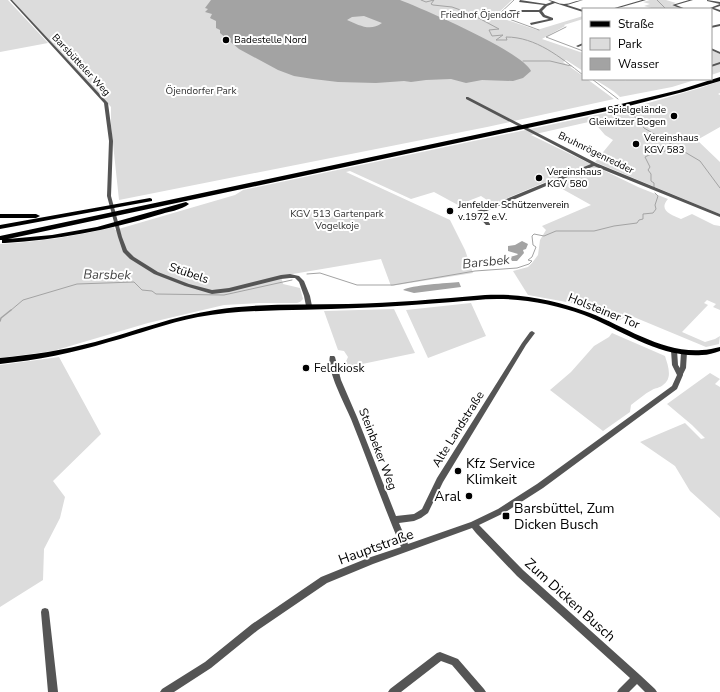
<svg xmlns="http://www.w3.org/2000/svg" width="720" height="692" viewBox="0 0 720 692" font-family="'Nunito Sans',sans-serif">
<rect width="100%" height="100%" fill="#fff"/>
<path fill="#dcdcdc" d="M0 0H8L48 43 0 52Z
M12 0H512L495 16 537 30 583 16V19L564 25 565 26 542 39 583 53V71L566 60 563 62 583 76V79H587L614 99 487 127 119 200 111 125V107Z
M650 0H666L676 3 671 5 683 9H655L644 6 650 4 643 2Z
M711 50 720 54V72L711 75Z
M594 79H627L624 81 628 79H698L672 87 620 97C612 89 605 86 594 79Z
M720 81V93L718 94 720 95V127L697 140 720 162V214L595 162 613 140 605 135 593 121 531 135 638 187 668 199C658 210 671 215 681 219L692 214 714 225 720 226V310L713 307 716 304 707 300 704 303 708 305 682 332 705 342 715 339 720 336 719 344 706 347 629 315 618 321 583 305 528 295 513 271 528 267 532 263 538 255 540 240 546 230 542 226 591 205 548 181 493 204 481 196 458 205 434 192 411 199 350 171 346 172 450 220 465 250 473 273 391 286 381 259 281 276 283 284 300 288 303 299 300 302 297 303H259L224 305 148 323 53 351 0 358V244C39 242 76 236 114 227L115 230 235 195 243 190 638 106 700 88Z
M471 303 486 336 428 358 406 310Z
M394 309 415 353 343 368 348 357 344 351 338 350 324 311Z
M612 333 665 356C668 366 673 378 663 385 660 388 655 388 652 390 644 394 638 400 631 405L630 412 603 431 550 390 571 372 594 346 609 337Z
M59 357 101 434 53 481 65 497 60 518 44 549 43 580 0 607V365Z
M710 373 720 379 715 384 720 387V518L690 491 675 466 640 442 685 423 701 439 705 438 692 425 667 404Z"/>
<path fill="#a3a3a3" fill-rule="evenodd" d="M211 0H400C423 9 523 52 531 71L523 78 513 81 482 80 466 83 451 79 426 80 411 82 404 81 376 83 338 82 313 79 294 76 278 70 239 49 220 33V30L216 28V21L210 18 212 14 205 12 208 9 205 8ZM364 16 382 23C370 32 359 25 347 20L352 17Z
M522 241 528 244 526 249 523 250 524 253 517 261H512L510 257 517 255 518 254 508 251V246L515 245Z
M459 282 461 287 414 293 403 290C411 285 448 283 459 282Z"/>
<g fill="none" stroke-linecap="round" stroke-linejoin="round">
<path stroke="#a3a3a3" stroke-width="1" d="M421 0 426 2 434 0 431 4 433 5 452 7 469 13 474 12 473 15 499 29 489 30 492 36 503 35 496 40H507L506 37C536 37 560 57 583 75
M514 0 498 15 539 30
M657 0 666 9
M566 27 546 37 583 51
M523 61H550L571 66
M592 79 618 99
M628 109 644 128 700 161 720 188
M654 187V183L651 181V174L648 170 650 167 645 157C655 151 668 153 678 146
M307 274 320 273 357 285H393L475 271 517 268 529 264 532 261 528 260 532 257 536 247 533 245 532 236 534 234 544 236 556 231H594L614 226 637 223 639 220 643 219V214L653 213 656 209 655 205 658 196 655 193
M10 311 23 300 77 284 134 282 142 290 152 291 156 294 224 295 292 280"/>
<path stroke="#a3a3a3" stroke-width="1.5" d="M0 321 1 318 11 310"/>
<path fill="#555" fill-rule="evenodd" d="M10 0H12L108 103 113 141 111 196 122 237 127 250 134 257 158 272 189 284 212 290 229 288 281 275 290 274 299 276 304 281 310 296 312 306 311 307 309 308 306 306 304 296 299 282 295 278H290L281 279 229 292 212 294 185 286 154 274 130 259 123 252 118 237 107 196 109 141 104 103Z
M520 0 546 4 552 2 548 0C553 0 558 4 564 4 570 4 577 0 583 0L567 5 583 10V12L555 3 547 6 542 11 545 15 553 18V20L531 25 530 23 549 19 543 17 539 12H510L509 11 510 10H539L544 5 519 2Z
M642 0H646L615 9H611Z
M689 0H693L676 5 686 9H682L672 5Z
M707 0 720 2V4L707 1Z
M720 4V6L714 8 720 10V12L710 8Z
M720 24V26L711 28V26Z
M583 43V45L578 47 576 46Z
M711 48 720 52V54L711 50Z
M720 62V64L711 67V65Z
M665 79H670L668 80Z
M466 97H468L596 163 720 214V217L594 166 482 213 490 224V225H486L478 216 477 212V211L591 164 466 99Z
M532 331 535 333 526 345 443 482 428 513 421 518 414 521 399 523 408 544 471 522 498 509 537 484 672 386 677 375 672 365 671 350 674 348 677 350 678 365 680 368 681 352 682 351H686L687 352 686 368 683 374V375L677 389 543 488 504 513 479 525 523 570 640 675 655 689 657 692H645L637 684 629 692H617L619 689 630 678 517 576 476 533 472 528 373 564 327 583 258 630 211 668 174 692H160L162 689 205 662 252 624 321 577 368 558 401 547C383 505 368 461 351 419 345 404 326 370 330 356H334L335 357 341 380 357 417 396 516 414 514 422 509 437 478 522 343 530 332Z
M45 608 48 609 49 612 58 692H48L41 612 42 609Z
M440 652 458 659 484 689 486 692H475L452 665 441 661 401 692H388L390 689 437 653Z"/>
<path fill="#000" fill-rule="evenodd" d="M485 295C520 293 556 300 590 313 626 327 662 353 702 350 708 350 714 348 720 347V351C714 353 708 355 702 355 659 358 622 330 584 315 556 305 527 299 497 299 482 299 467 301 453 302 421 304 389 307 357 308 303 311 250 308 198 317 167 323 139 334 109 342 73 353 37 360 0 364V358C32 355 64 350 95 342 136 331 174 316 215 310 259 303 304 305 348 304 394 303 439 299 485 295Z"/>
<path fill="#000" fill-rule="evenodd" d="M720 77V81L683 92 621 108 8 239 52 235 97 227 186 202 189 204C182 210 167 212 158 215 108 230 57 240 5 243H2V240H0V236L621 104 679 90Z
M150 198 152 199V201L0 229V225Z
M0 214H36L40 216 36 218H0Z"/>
</g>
<g fill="#000" stroke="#fff" stroke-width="1.5">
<circle cx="226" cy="40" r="4"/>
<circle cx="674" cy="116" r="4"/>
<circle cx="636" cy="144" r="4"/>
<circle cx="539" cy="178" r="4"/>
<circle cx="450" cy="211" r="4"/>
<circle cx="306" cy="368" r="4"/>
<circle cx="458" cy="471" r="4"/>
<circle cx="469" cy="496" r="4"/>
<rect x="502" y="512" width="8" height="8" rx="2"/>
</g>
<g text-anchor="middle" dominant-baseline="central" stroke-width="4" stroke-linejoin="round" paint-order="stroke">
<g font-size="10" fill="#333" stroke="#fff">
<text x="480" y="15">Friedhof Öjendorf</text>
<text x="201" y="91">Öjendorfer Park</text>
<text x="337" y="214">KGV 513 Gartenpark<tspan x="337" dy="12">Vogelkoje</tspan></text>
</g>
<g font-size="10" fill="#000" stroke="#fff" text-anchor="start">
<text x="234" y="40">Badestelle Nord</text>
<text x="666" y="110" text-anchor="end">Spielgelände<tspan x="666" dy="12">Gleiwitzer Bogen</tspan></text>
<text x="644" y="138">Vereinshaus<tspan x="644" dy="12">KGV 583</tspan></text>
<text x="547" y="172">Vereinshaus<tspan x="547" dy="12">KGV 580</tspan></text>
<text x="458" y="205">Jenfelder Schützenverein<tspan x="458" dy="12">v.1972 e.V.</tspan></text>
</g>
<g font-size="10" fill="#000" stroke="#fff">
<text transform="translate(81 65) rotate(47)">Barsbütteler Weg</text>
<text transform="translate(596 153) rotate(26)">Bruhnrögenredder</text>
</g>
<g font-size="12" fill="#000" stroke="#fff">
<text transform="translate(189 273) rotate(19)">Stübels</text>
<text transform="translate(604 311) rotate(22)">Holsteiner Tor</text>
<text transform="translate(458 429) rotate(-58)">Alte Landstraße</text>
<text transform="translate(378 449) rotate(69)">Steinbeker Weg</text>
</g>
<g font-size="12" fill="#000" stroke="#fff" text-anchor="start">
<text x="314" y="368">Feldkiosk</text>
</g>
<g font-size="13" font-style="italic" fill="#444" stroke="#fff">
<text transform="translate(486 262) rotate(-6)">Barsbek</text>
<text transform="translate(107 275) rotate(1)">Barsbek</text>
</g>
<g font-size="14" fill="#000" stroke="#fff" text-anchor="start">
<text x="466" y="463">Kfz Service<tspan x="466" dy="16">Klimkeit</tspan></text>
<text x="461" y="496" text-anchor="end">Aral</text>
<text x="514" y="508">Barsbüttel, Zum<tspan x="514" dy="16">Dicken Busch</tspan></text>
</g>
<g font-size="14" fill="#000" stroke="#fff">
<text transform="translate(376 547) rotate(-20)">Hauptstraße</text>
<text transform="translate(570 600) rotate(42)">Zum Dicken Busch</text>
</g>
</g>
<rect x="582" y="8" width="130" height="72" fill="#ffffff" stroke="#999999"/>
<rect x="590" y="21" width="20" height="6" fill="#000000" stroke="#999999"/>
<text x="618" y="28" font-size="12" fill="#000000">Straße</text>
<rect x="590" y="38" width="20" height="12" fill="#dcdcdc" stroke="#999999"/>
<text x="618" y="48" font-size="12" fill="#000000">Park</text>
<rect x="590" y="58" width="20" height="12" fill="#a3a3a3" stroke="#999999"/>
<text x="618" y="68" font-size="12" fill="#000000">Wasser</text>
</svg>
